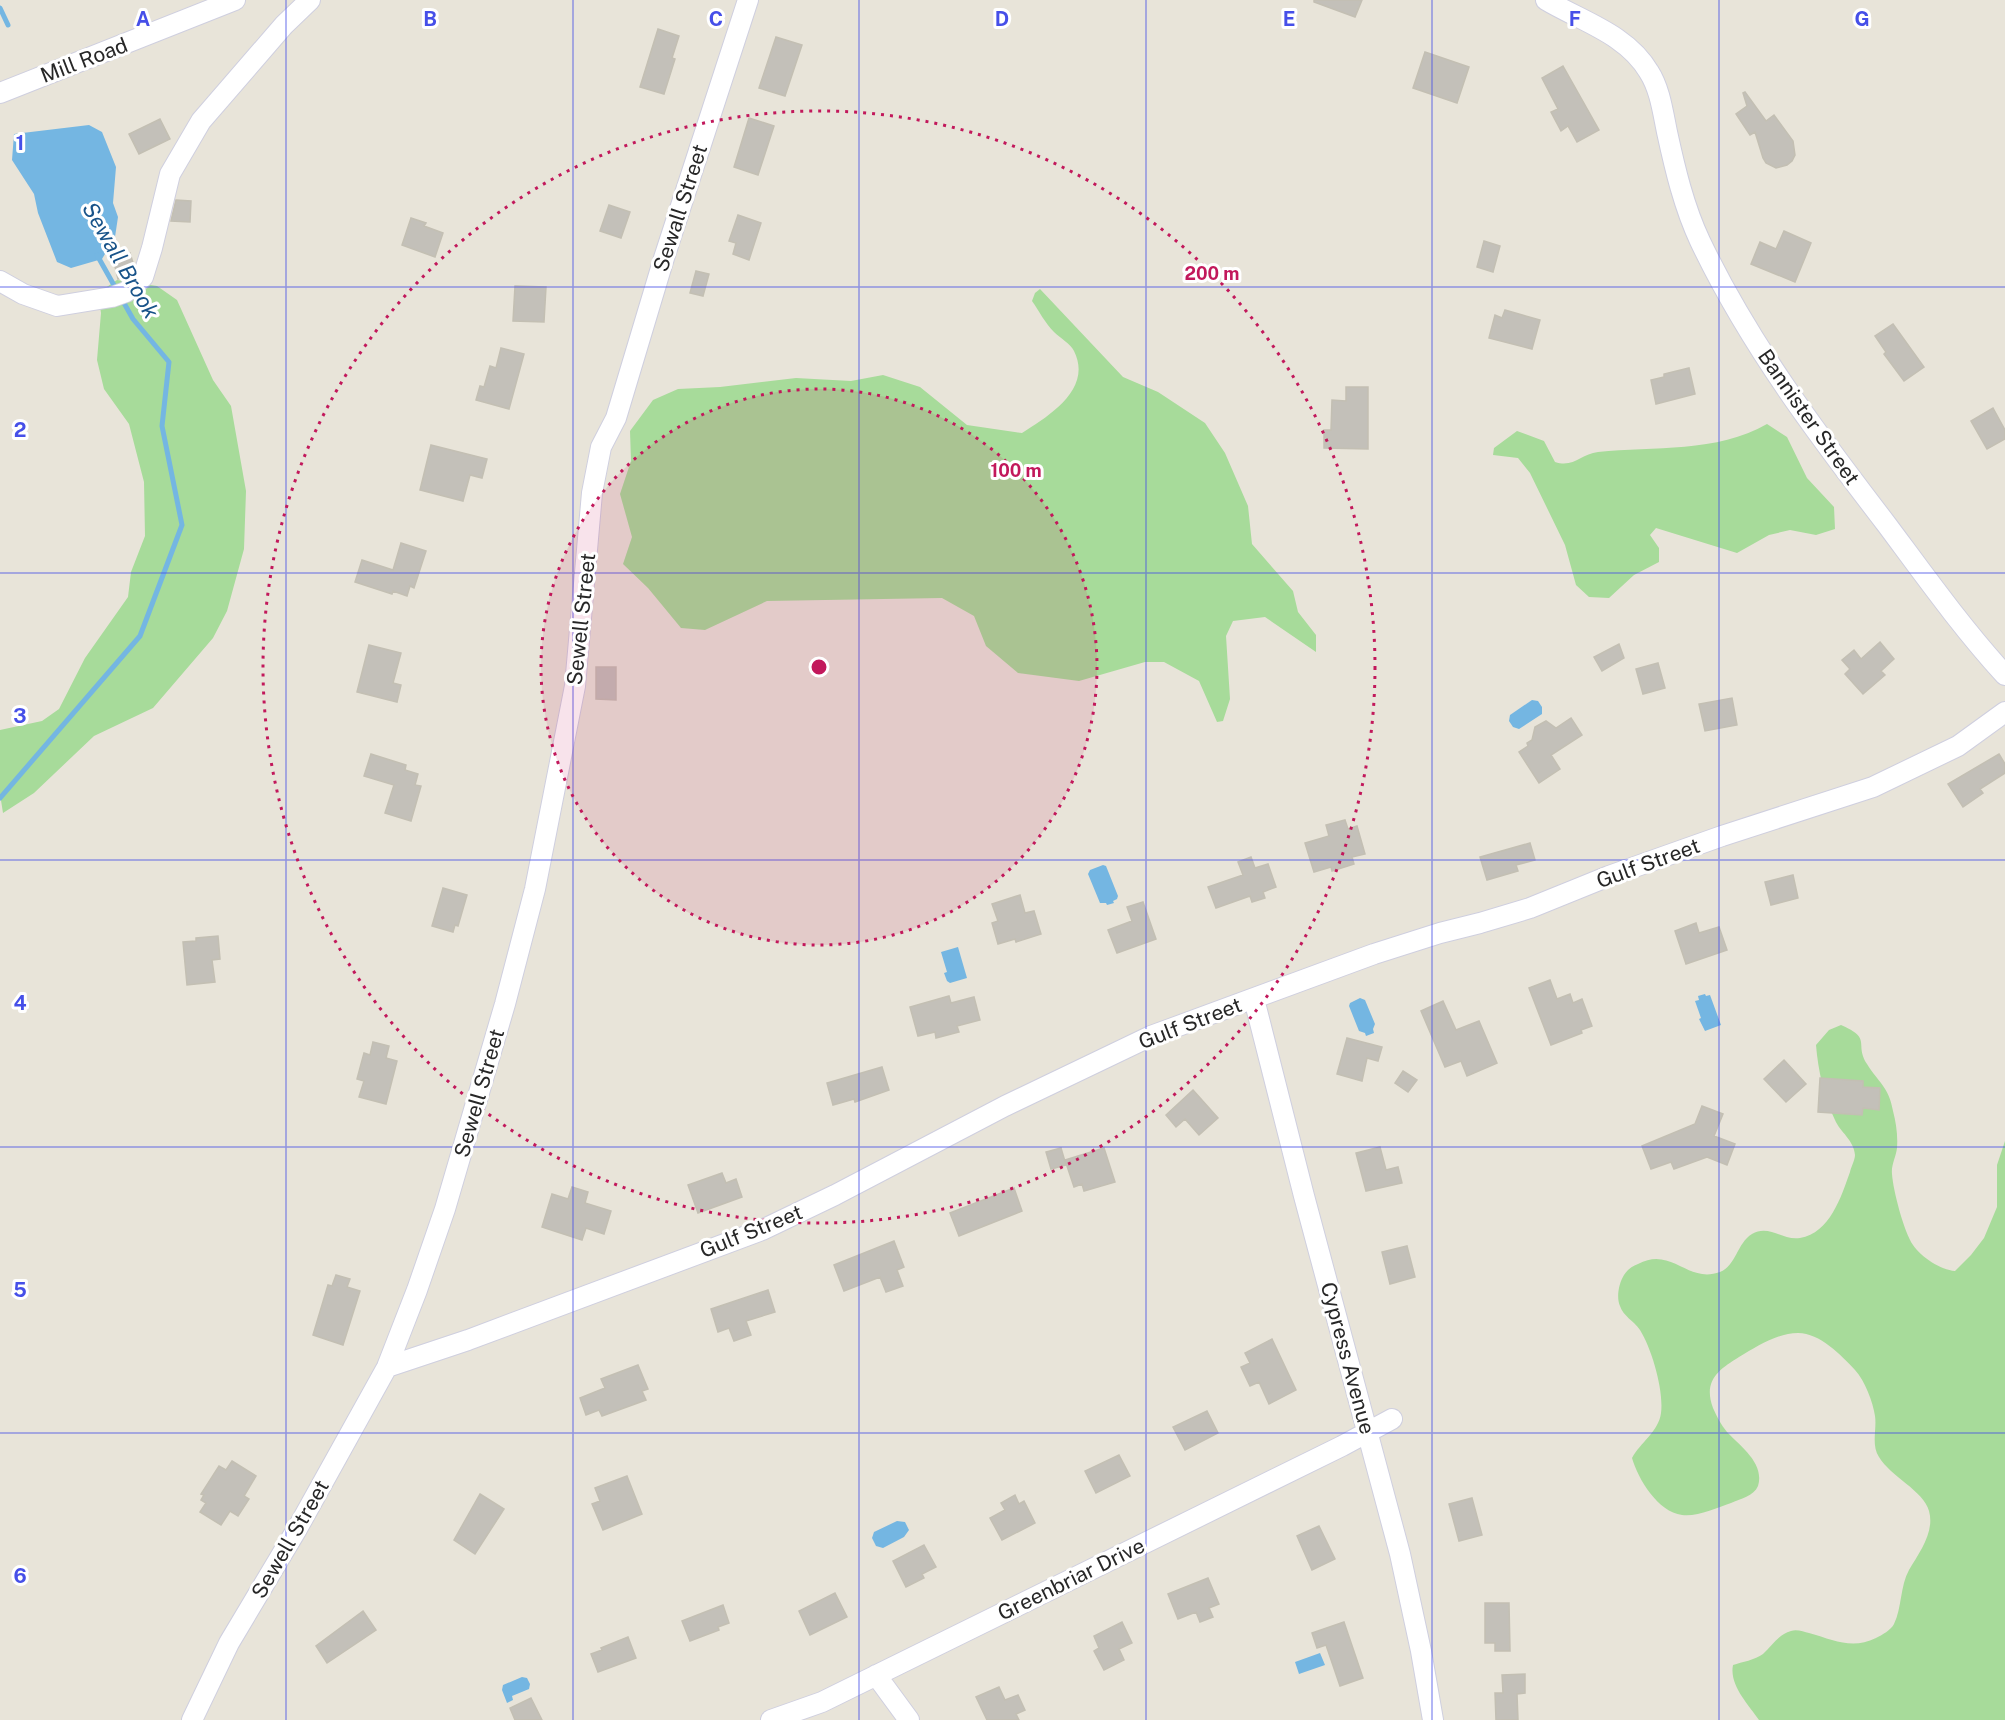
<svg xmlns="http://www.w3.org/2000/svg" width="2005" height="1720" viewBox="0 0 2005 1720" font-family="'Public Sans',sans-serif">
<rect width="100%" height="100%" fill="#e8e4d9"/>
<path fill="#a7db9a" d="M117 280 157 286 177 300 213 380 231 406 246 491 244 549 227 611 213 638 153 708 94 736 34 793 3 813 0 794V730L42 721 59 709 85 658 128 597 131 572 145 536 144 482 129 424 104 389 97 360 101 313 98 293Z
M1040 289 1123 377 1158 392 1205 423 1225 453 1248 506 1252 544 1293 591 1298 612 1316 635V652L1265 617 1233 621 1226 636 1230 699 1223 721 1217 722 1199 681 1164 662H1145L1079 681 1018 673 986 646 974 616 942 598 767 601 705 630 681 628 648 588 623 564 632 537 620 494 631 461 630 431 653 400 678 389 720 387 796 378 851 381 883 375 920 387 967 425 1022 433C1049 416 1093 389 1074 351 1071 344 1060 338 1054 332 1045 323 1039 311 1032 301L1035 293Z
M1767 424 1787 437 1807 478 1834 507 1835 529 1816 535 1790 530 1769 535 1737 553 1656 528 1650 535 1659 548V562L1634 575 1609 598 1589 597 1576 585 1565 545 1530 473 1518 458 1493 455 1494 448 1517 431 1544 441 1555 462C1574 468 1581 454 1598 452 1654 446 1717 453 1767 424Z
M1841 1025C1873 1039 1854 1043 1867 1064 1878 1082 1889 1087 1893 1111 1896 1122 1898 1136 1897 1148 1896 1157 1891 1165 1892 1174 1893 1190 1904 1232 1913 1245 1921 1257 1941 1270 1955 1271L1971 1255 1984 1238 1997 1207V1165L2005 1141V1720H1759C1748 1704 1729 1685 1733 1665 1742 1662 1755 1660 1763 1654 1772 1646 1779 1634 1791 1631 1797 1629 1804 1632 1809 1633 1834 1640 1852 1650 1876 1638 1882 1635 1891 1630 1894 1624 1902 1608 1900 1586 1909 1570 1919 1553 1935 1532 1929 1511 1924 1491 1890 1476 1879 1457 1871 1445 1877 1429 1875 1416 1873 1402 1865 1381 1855 1370 1841 1355 1820 1333 1798 1333 1777 1333 1756 1347 1739 1357 1718 1370 1703 1381 1713 1408 1717 1417 1721 1425 1727 1432 1740 1446 1765 1463 1758 1486 1754 1496 1740 1499 1731 1503 1717 1508 1697 1517 1682 1515 1658 1512 1638 1479 1632 1458 1640 1443 1659 1431 1661 1413 1664 1391 1652 1349 1640 1330 1634 1321 1623 1316 1620 1306 1616 1297 1619 1283 1624 1275 1627 1270 1632 1266 1638 1264 1672 1246 1687 1284 1720 1272 1736 1266 1737 1243 1752 1234 1769 1224 1783 1241 1800 1238 1830 1233 1841 1197 1850 1172 1851 1167 1855 1160 1855 1155 1854 1140 1840 1132 1835 1120 1824 1097 1818 1070 1816 1045L1829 1030Z"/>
<path fill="#74b6e2" d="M89 125 102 132 116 167 113 203 118 217 115 237 102 259 71 268 57 262 38 213 34 194 12 160 14 134Z
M1532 700 1538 701 1542 707V714L1519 729 1513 727 1509 721 1510 715Z
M1103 865 1106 866 1118 896 1117 899 1113 901 1114 903 1107 905 1106 903H1100L1088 874 1090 870Z
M958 947 967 978 950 983 947 981 944 973 947 972 941 952Z
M1705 994 1706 996 1710 995 1721 1025 1705 1031 1699 1019 1701 1018 1695 1001 1699 1000 1698 996Z
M1360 998 1365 1000 1375 1024 1373 1029 1374 1033 1366 1036 1365 1033 1359 1031 1349 1006 1350 1003Z
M897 1521 905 1522 909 1530 904 1537 883 1548 876 1546 872 1538 874 1532Z
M1320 1653 1325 1665 1299 1674 1295 1662Z
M522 1677 527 1678 530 1684 529 1689 512 1696 513 1700 507 1703 502 1690 503 1685Z"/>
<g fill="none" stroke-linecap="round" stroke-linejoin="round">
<path stroke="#74b6e2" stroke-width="5" d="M0 8 8 25
M0 798 140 636 182 525 162 426 169 362 133 319 97 255"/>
</g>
<path fill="#c3c0b9" stroke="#c3bfb3" stroke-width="1.5" d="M1314 0H1362L1355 17 1314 2Z
M658 29 679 36 672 58 675 59 664 94 640 87Z
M776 37 802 45 785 96 759 88Z
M1425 52 1469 67 1457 103 1413 88Z
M1563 66 1599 130 1577 142 1568 126 1561 131 1551 112 1558 109 1542 78Z
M1745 92 1766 121 1774 115 1793 141 1795 155 1792 161 1787 165 1776 168 1766 163 1763 158 1755 132 1750 135 1736 114 1747 106 1743 93Z
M749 118 774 126 758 175 734 167Z
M160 119 170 139 139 154 129 134Z
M176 200 191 201 190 222 171 221Z
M609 205 630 212 621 238 600 231Z
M738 215 761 223 749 260 733 254 736 243 729 241Z
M411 218 426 223 424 226 443 233 435 257 402 245Z
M1784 231 1811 243 1795 282 1751 264 1760 242 1776 249Z
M1484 241 1500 246 1493 272 1477 267Z
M130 253 134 266 133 270 125 277 118 279 113 258Z
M696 271 709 274 703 296 690 293Z
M515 286 546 287 544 322 513 321Z
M1505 310 1540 320 1532 349 1489 338 1495 315 1502 318Z
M1893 324 1924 367 1904 381 1884 354 1886 352 1875 336Z
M501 348 524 354 509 409 476 400 480 386 484 387 490 366 496 368Z
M1689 368 1695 394 1656 404 1651 380 1664 377V374Z
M1346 387H1368V449L1324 448V430H1331L1332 400 1346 401Z
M1993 408 2005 430V439L1987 449 1971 421Z
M431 445 487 459 482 478 470 475 463 501 420 490Z
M401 543 426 551 414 588 410 586 407 596 393 591 392 594 355 582 362 560 393 570Z
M1880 642 1894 659 1881 671 1885 675 1863 694 1845 674 1850 669 1842 660 1854 650 1861 659Z
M1619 644 1624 658 1602 671 1594 657Z
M369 645 401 653 393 683 401 685 397 702 357 692Z
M1658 663 1665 688 1643 694 1636 669Z
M596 667H616V700L596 699Z
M1732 698 1737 725 1705 731 1699 704Z
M1571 718 1582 735 1551 755 1560 769 1539 783 1519 752 1528 746 1527 743 1532 740 1535 727 1546 721 1556 728Z
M371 754 406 765 405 770 418 774 415 785 421 786 411 821 385 813 394 785 364 776Z
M1999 754 2005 764V773L1980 789 1983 793 1963 807 1948 784Z
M1345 820 1348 829 1357 826 1365 854 1352 857 1354 864 1332 871 1331 867 1314 872 1305 843 1329 836 1326 825Z
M1530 843 1535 860 1516 865 1518 871 1487 880 1480 857Z
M1251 857 1255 868 1268 864 1276 887 1263 892 1265 898 1252 902 1250 896 1216 908 1208 887 1243 875 1238 862Z
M1793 875 1798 898 1771 905 1765 882Z
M443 888 467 895 458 926 455 925 453 932 432 926Z
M1020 895 1025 913 1034 911 1041 934 1016 942 1015 939 998 944 992 923 998 921 992 904Z
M1143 902 1156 939 1117 953 1108 930 1132 921 1127 907Z
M1696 923 1699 933 1719 927 1727 950 1686 964 1675 931Z
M218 936 220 959 212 960 215 982 187 985 183 942 196 941V938Z
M1550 980 1557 999 1570 994 1573 1003 1582 999 1592 1026 1581 1030 1582 1033 1551 1045 1529 988Z
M949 996 951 1003 974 997 980 1020 957 1026 959 1032 936 1038 935 1032 918 1036 910 1007Z
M1443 1001 1456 1030 1479 1021 1497 1063 1467 1076 1461 1061 1445 1067 1421 1011Z
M1347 1038 1382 1047 1378 1061 1367 1058 1362 1081 1337 1074Z
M373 1042 389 1046 386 1058 397 1061 386 1104 359 1097 364 1081 357 1079 364 1053 370 1055Z
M1784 1060 1806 1084 1786 1102 1764 1079Z
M882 1067 889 1090 855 1102 854 1099 833 1105 827 1083Z
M1403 1071 1417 1080 1408 1092 1395 1083Z
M1820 1078 1863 1081V1087L1880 1088 1879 1110 1863 1108 1862 1115 1818 1112Z
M1193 1090 1218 1118 1199 1135 1185 1119 1176 1127 1166 1115Z
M1702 1106 1723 1114 1714 1136 1735 1144 1727 1165 1707 1157 1674 1169 1671 1162 1651 1169 1642 1146 1695 1124Z
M1380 1147 1386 1170 1398 1167 1402 1183 1366 1191 1356 1153Z
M1061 1148 1066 1165 1051 1169 1046 1152Z
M1104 1148 1115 1182 1084 1191 1082 1184 1074 1187 1065 1160Z
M722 1173 726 1183 736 1179 742 1197 698 1213 688 1185Z
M572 1187 588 1192 585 1203 611 1211 604 1234 586 1228 582 1240 542 1227 552 1194 568 1199Z
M1014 1188 1022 1211 959 1236 950 1213Z
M894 1241 904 1267 897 1270 903 1286 886 1292 880 1277 844 1291 834 1265Z
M1407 1246 1415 1277 1390 1284 1382 1252Z
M336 1275 350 1279 347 1287 360 1291 343 1345 313 1335 328 1285 332 1286Z
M768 1290 775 1312 746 1321 751 1335 734 1341 729 1328 718 1332 711 1309Z
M1272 1339 1296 1390 1269 1404 1259 1382 1250 1386 1241 1367 1250 1363 1245 1353Z
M638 1365 648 1389 642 1391 646 1400 602 1416 599 1410 586 1415 580 1398 605 1388 601 1379Z
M1207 1411 1218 1433 1185 1450 1173 1427Z
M1119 1455 1130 1476 1096 1493 1085 1471Z
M232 1461 256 1476 244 1496 249 1499 238 1516 230 1511 221 1525 200 1512 206 1503 201 1500 204 1495 201 1494 219 1466 226 1470Z
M627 1476 642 1514 603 1530 592 1504 600 1501 595 1488Z
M480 1494 504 1509 475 1554 454 1540Z
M1015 1495 1019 1504 1024 1501 1035 1523 1002 1540 990 1518 1005 1510 1001 1503Z
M1472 1498 1482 1535 1459 1541 1449 1504Z
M1319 1526 1335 1559 1312 1570 1297 1536Z
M924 1545 936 1567 922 1574 924 1578 906 1587 893 1561Z
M1208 1578 1219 1604 1209 1608 1213 1617 1200 1622 1196 1612 1178 1619 1168 1594Z
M835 1593 847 1617 810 1635 799 1611Z
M1485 1603H1509L1510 1651H1495V1643H1485Z
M723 1605 729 1623 718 1627 719 1630 690 1641 682 1621Z
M363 1611 376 1630 327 1663 316 1646Z
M1122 1622 1132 1643 1119 1649 1124 1660 1104 1670 1094 1651 1099 1648 1094 1636Z
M1344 1622 1363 1678 1340 1686 1326 1645 1317 1648 1312 1633Z
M628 1637 636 1658 598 1672 591 1654 602 1650 601 1648Z
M1525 1674V1693L1517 1694 1518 1720H1496L1495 1693H1503L1502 1675Z
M999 1687 1005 1700 1018 1695 1025 1710 1016 1714 1019 1720H987L976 1697Z
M531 1698 542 1720H515L510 1708Z"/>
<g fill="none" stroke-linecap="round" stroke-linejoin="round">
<defs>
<path id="minor" d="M1546 0C1581 21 1627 34 1649 72 1660 89 1663 113 1667 132 1675 169 1684 207 1700 241 1749 344 1818 435 1887 525 1925 576 1962 628 2005 675
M0 93 235 0
M0 281 23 294 57 306 112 297 126 292 143 277 152 248 170 174 201 121 284 25 310 0
M1254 999 1304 1196 1400 1554 1421 1651 1433 1720
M387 1367 468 1340 762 1230 835 1195 1005 1106 1151 1036 1374 954 1440 933 1480 923 1530 908 1609 876 1722 836 1873 787 1958 746 2005 712
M876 1675 909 1720
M192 1720 229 1643 297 1529 387 1367 417 1290 445 1209 505 1004 535 889 575 686 592 493 601 447 616 418 664 258 748 0
M771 1720 822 1702 1342 1446 1392 1419"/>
</defs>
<use href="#minor" stroke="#cfcfdf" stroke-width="22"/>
<use href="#minor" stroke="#fff" stroke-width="20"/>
</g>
<path fill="none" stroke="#464fe8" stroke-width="1.5" stroke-opacity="0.55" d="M286 0V1720M573 0V1720M859 0V1720M1146 0V1720M1432 0V1720M1719 0V1720M0 287H2005M0 573H2005M0 860H2005M0 1147H2005M0 1433H2005"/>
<circle cx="819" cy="667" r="278" fill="#c2185b" fill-opacity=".12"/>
<g fill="none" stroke="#c2185b" stroke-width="3" stroke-dasharray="3 6">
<circle cx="819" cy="667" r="278"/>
<circle cx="819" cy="667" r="556"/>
</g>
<g text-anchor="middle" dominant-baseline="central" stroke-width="6" stroke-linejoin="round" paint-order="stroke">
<g font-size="21" fill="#272727" stroke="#fff">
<text transform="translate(84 60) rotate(-21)">Mill Road</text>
<text transform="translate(680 208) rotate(-72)">Sewall Street</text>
<text transform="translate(1809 417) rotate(55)">Bannister Street</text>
<text transform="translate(581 619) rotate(-84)">Sewell Street</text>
<text transform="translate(1648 863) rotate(-20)">Gulf Street</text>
<text transform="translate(1190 1023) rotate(-21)">Gulf Street</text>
<text transform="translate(479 1093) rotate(-74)">Sewell Street</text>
<text transform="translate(751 1231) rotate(-22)">Gulf Street</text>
<text transform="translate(1348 1358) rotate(75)">Cypress Avenue</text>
<text transform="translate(290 1539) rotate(-60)">Sewell Street</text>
<text transform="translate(1071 1579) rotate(-26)">Greenbriar Drive</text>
</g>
<g font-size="22" font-style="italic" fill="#185389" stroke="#fff">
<text transform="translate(121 260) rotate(60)">Sewall Brook</text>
</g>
</g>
<g font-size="20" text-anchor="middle" font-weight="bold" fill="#464fe8" stroke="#fff" stroke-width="6" stroke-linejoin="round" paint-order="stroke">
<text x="143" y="26">A</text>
<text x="430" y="26">B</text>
<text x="716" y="26">C</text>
<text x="1002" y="26">D</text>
<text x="1289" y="26">E</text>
<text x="1575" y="26">F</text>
<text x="1862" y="26">G</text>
<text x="20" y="150">1</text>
<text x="20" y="437">2</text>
<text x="20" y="723">3</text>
<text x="20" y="1010">4</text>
<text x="20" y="1297">5</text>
<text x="20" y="1583">6</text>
</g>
<circle cx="819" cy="667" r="9" fill="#c2185b" stroke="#fff" stroke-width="3"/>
<g font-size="18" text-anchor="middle" font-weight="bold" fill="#c2185b" stroke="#fff" stroke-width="6" stroke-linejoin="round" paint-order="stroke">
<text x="1212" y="280">200 m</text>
<text x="1016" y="477">100 m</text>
</g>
</svg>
